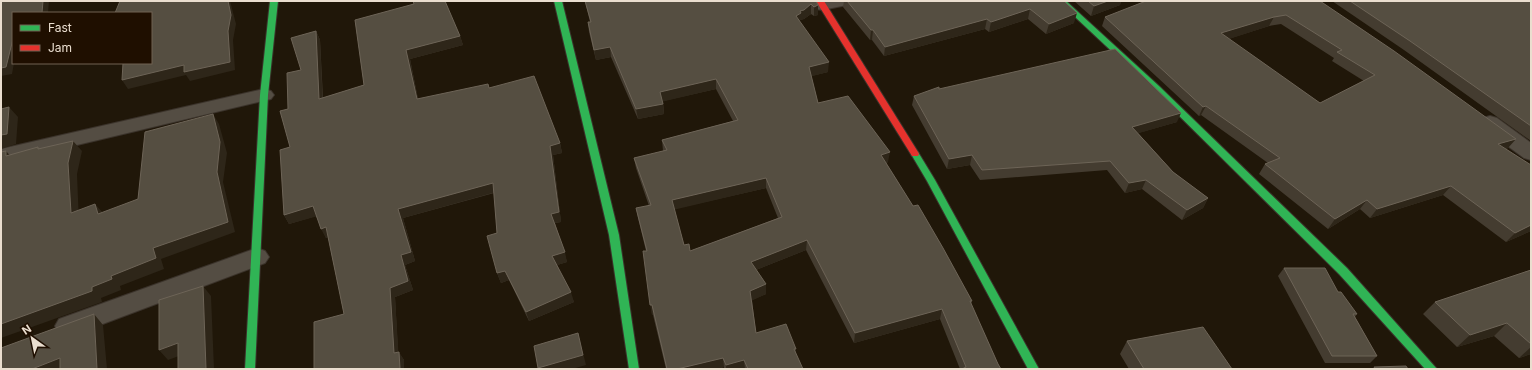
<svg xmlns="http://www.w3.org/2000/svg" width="1532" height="370" viewBox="0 0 1532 370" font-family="Inter,sans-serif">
<rect width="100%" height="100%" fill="#201709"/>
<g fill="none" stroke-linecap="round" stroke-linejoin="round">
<defs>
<path id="street" d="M816 1H850L847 5 822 10 816 9 813 5Z
M264 89 271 91 274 95 271 99 1 163V149Z
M1490 116 1497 118 1531 143V160L1524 158 1483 128 1480 123 1483 118Z
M257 248 265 251 269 257 265 263 68 337 59 333 55 326 59 319Z"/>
<path id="fast" d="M270 1H278L268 95 255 369H245L260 95Z
M554 1H562L619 235 639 369H629L609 235Z
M1058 1H1066L1159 86 1347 268 1437 369H1425L1339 274 1153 90Z
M915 151 918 152 935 180 1039 369H1028L927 181 911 154Z"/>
<path id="jam" d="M816 1H824L918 152 919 154 918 156H912Z"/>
</defs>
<use href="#street" stroke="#3b332b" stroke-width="2"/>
<use href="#fast" stroke="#3b332b" stroke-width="2"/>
<use href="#jam" stroke="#3b332b" stroke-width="2"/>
<use href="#street" fill="#544d43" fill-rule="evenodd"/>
<use href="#fast" fill="#30b455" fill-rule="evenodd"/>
<use href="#jam" fill="#e5322d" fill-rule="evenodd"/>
</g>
<path fill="#443c30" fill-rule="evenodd" d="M585 1H816L818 5V15L814 16 811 14 804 19 800 20V22L828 72 811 76 818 103 888 162 886 163 972 301 971 304 998 364 1001 369H960L940 319 854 343 806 250 756 270 766 294 752 300 756 333 796 349V355L803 369H724V367L717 369H666L653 315H652L646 251 638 218 636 208 649 206 636 168 634 158 663 151 662 140 733 121 716 89 663 101 664 114 638 119 611 57 596 60 589 32 588 22H590ZM766 188 778 218 690 251 684 245 674 209Z
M844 1H1064L1074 23 1046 34 1028 19 989 32 985 29 884 56 872 40H870L843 7Z
M1074 1H1121L1120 5 1091 16Z
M1320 1 1508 148 1506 149 1531 231 1506 242 1443 195 1370 218 1360 209 1328 229 1259 174 1265 164 1268 163 1201 115 1199 116 1102 26 1105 17ZM1281 24 1334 58 1332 61 1364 81 1320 103 1228 39 1269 26Z
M1332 1H1531V141L1404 50Z
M355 20 460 36 463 45 410 59 418 99 490 88 560 143 562 153 553 155 561 222 555 223 567 262 557 265 574 302 529 321 509 280 501 283 497 273V233L494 193 403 218 415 261 405 265 413 290 395 297 398 352 404 360V369H314L344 314 328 237 326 238 316 216 289 224 284 215 290 147 288 109 316 31 320 40 323 98 364 85Z
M939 89 1177 122 1138 133 1173 172 1208 198 1203 208 1182 220 1142 189 1125 193 1107 170 980 180 970 165 947 169 912 105 914 96Z
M1284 268 1338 292 1357 314 1355 317 1377 356 1370 363H1325L1278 276Z
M1531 270V354L1519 358 1494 336 1457 347 1423 314 1435 302Z
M1127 341 1232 369H1129L1120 354Z"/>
<path fill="#2e2619" d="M43 1H49L48 13H42Z
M228 1H230L236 24 233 40 235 70 190 81 186 75 128 89 122 80 228 31Z
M1108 1H1121L1120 5 1091 16 1094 6Z
M811 4V14L804 19 800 20V22L796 16 800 11Z
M818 5V15L814 16V7Z
M1030 9 1028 19 989 32 991 22Z
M1077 13 1074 23 1046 34 1049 24Z
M1274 17 1269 26 1217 43 1221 33Z
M987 19 985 29 884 56 885 47Z
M871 30H873L872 40H870Z
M316 31 320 40 323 108 319 99Z
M460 36 463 45 410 59 420 109 417 99 406 50Z
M13 39V63H14L12 74 1 76V68Z
M610 47 611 57 596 60 594 50Z
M829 62 828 72 809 77V67Z
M716 79V89L661 102 660 92Z
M663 104 664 114 638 119 636 109Z
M1206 106 1201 115 1199 116 1203 107Z
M9 107 18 117 16 144 1 149V135Z
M1181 113 1177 122 1129 136 1132 127Z
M213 114 219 124 227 153 223 182 235 232 161 259 164 269 120 286 121 290 101 298 102 302 1 338V324L92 287 153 248 217 172Z
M1516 139 1508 148 1491 154 1498 144Z
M73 141 82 151 77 174 79 223 71 213 68 163Z
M560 143 562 153 553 155 561 222 554 223 551 214 550 146Z
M6 151 15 161 6 156Z
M890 152 888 162 879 165 881 155Z
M972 155 970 165 947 169 949 159Z
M766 178V188L673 210 672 200Z
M1146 180 1142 189 1125 193 1129 183Z
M493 183 496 192 403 218 415 261 405 265 413 290 395 297 399 362 394 353 390 288 398 209Z
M1451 186 1443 195 1370 218 1377 209Z
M1208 198 1203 208 1182 220 1187 210Z
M1367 200 1360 209 1328 229 1335 219Z
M95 204 104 214H98Z
M313 206 318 216 289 224 284 215Z
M1531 225V231L1506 242 1515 233Z
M326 227 331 236 326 238 321 229Z
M807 240 806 250 751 272V262Z
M565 252 567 262 554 266 552 256Z
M505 271 509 280 501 283 497 273Z
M766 284V294L751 301 750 291Z
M203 286 211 296 214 369H206Z
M571 292 574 302 529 321 526 312Z
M650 305H652L653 315H652Z
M942 309 940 319 854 343 855 333Z
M94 314 103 325 107 369H97Z
M1507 323 1494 336 1457 347 1470 335Z
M578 333 586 365 572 369H538V368Z
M178 343 187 353 168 360 159 350Z
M1531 347V354L1519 358Z
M794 349H796V358Z
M399 352 404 360V369H400Z
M60 358 69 369H32Z
M723 358 724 367 717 369H677Z
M744 360 745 369H726V365Z"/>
<path fill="#554e41" stroke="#6d6457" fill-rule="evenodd" d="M1 1H43L42 13H13V39L6 67 1 68Z
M120 1H228L231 15 228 31 230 62 184 72V65L122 80 123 63H151V13H115Z
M413 1H445L460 36 406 50 417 99 488 84 489 88 534 76 560 143 550 146 559 212 551 214 565 252 552 256 571 292 526 312 505 271 497 273 487 236 497 233 493 183 398 209 411 252 401 255 408 281 390 288 394 353 399 352 400 369H314V322L344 314 326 227 321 229 313 206 284 215 280 150 290 147 280 111 288 109 287 73 301 70 291 38 316 31 319 99 364 85 355 20 414 4Z
M585 1H816L818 5 814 7 811 4 804 10 800 11 801 13 796 16 829 62 809 67 818 103 848 96 890 152 881 155 913 206 918 205 943 248 972 301H970L998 364 1001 369H962L966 367 942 309 855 333 807 240 751 262 766 284 750 291 756 333 786 324 796 349H794L803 369H748L744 360 726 365 723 358 677 369H667L652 305H650L643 251H647L636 208 651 205 634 158 667 150 662 140 738 120 716 79 660 92 663 104 636 109 610 47 594 50 588 22H591ZM766 178 782 217 690 251 689 244 684 245 672 200Z
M847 1H1064L1077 13 1049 24 1030 9 991 22 987 19 885 47 873 30H871Z
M1088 1H1108L1094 6Z
M1146 1H1320L1394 51 1516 139 1498 144 1531 165V225L1515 233 1451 186 1377 209 1367 200 1335 219 1265 164 1280 158 1206 106 1203 107 1105 17ZM1286 15 1342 50 1337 52 1375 75 1320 103 1221 33 1274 17Z
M1350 1H1531V126L1410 41Z
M1115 49 1181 113 1132 127 1173 172 1208 198 1187 210 1146 180 1129 183 1110 161 982 170 972 155 949 159 914 96 939 87V89Z
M9 107 7 134 1 135V109Z
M213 114 220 142 217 172 228 222 153 248 156 258 111 276 112 279 92 287V291L1 324V152L6 151V156L38 147V149L73 141 68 163 71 213 95 204 98 214 138 199 145 132Z
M1284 268H1325L1338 292H1341L1357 314H1353L1377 356H1332Z
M1531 270V344L1507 323 1470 335 1435 302Z
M203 286 206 369H178V343L159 350V300Z
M94 314 97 369H60V358L32 369H1V348Z
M1203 327 1232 369H1144L1127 341Z
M578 333 583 355 538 368 534 346Z
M1406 366 1408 369H1375L1374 367Z"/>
<rect width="1532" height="370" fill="none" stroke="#eadecf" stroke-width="4"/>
<rect x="12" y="12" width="140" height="52" fill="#1f0f00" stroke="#706253"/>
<rect x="20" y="25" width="20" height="6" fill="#30b455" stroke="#706253"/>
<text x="48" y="32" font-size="12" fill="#eadecf">Fast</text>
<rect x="20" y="45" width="20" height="6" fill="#e5322d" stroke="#706253"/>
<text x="48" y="52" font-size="12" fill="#eadecf">Jam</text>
<g transform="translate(32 338) rotate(327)" stroke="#1f0f00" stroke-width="3" paint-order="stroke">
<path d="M0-3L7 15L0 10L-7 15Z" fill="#eadecf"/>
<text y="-6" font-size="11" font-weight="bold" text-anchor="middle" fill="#eadecf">N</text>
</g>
</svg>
